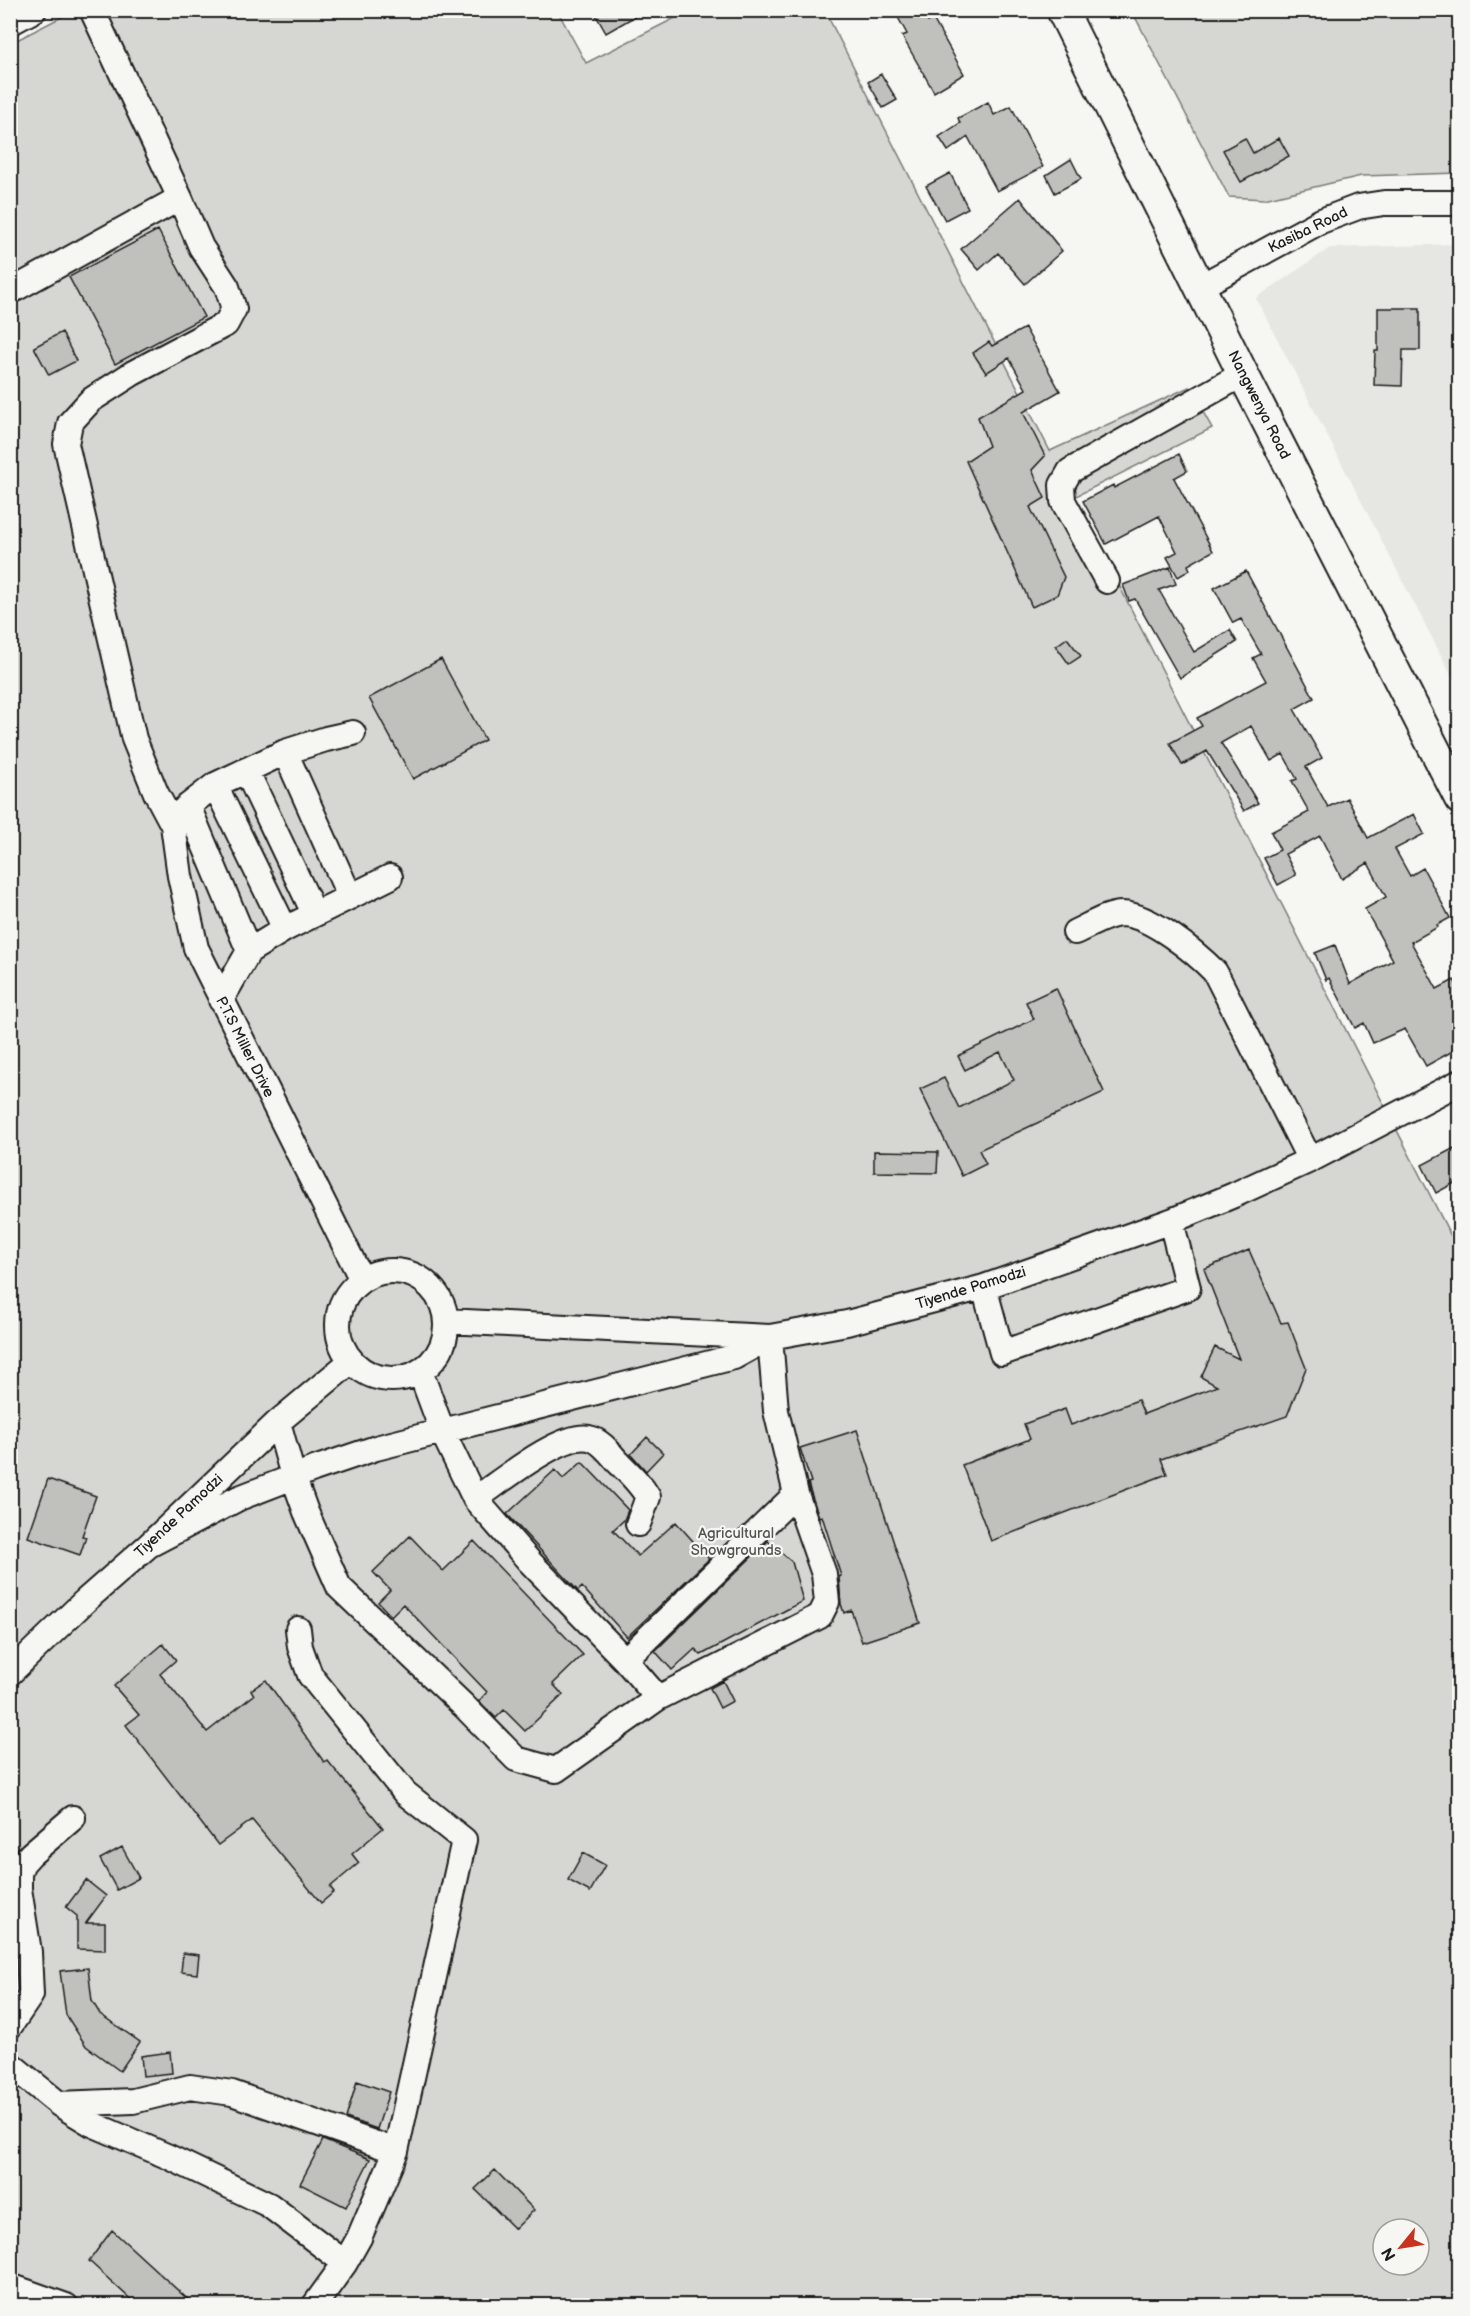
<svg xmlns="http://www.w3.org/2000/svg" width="1470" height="2316" viewBox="0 0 1470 2316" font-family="'Balsamiq Sans',sans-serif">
<rect width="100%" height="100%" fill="#f6f6f2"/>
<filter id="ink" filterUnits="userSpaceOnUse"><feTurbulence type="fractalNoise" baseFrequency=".0167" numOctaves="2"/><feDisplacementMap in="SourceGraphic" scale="12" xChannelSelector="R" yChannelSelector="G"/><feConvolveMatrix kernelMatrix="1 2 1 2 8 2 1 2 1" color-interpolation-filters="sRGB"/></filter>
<g filter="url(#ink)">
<path fill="#e6e6e2" d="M1459 244V690L1256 298 1330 248Z"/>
<path fill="#d6d6d2" stroke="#797977" stroke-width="1.5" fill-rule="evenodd" d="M557 10 586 63 689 11H825L1050 451 1189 387 1212 428 1074 497 1459 1252V2305L11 2306V43L73 11ZM1383 2229H1419V2265H1383Z
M1132 11H1459V173L1361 176 1264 199 1229 197Z"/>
<path fill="#c0c0bd" stroke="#1c1c1c" stroke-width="1.5" d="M593 10H646L606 33Z
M894 10H921L928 22 933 19 964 74 934 92 902 36 907 34Z
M881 74 897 100 883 108 868 82Z
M988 102 994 115 1011 106 1043 167 997 191 968 137 948 151 939 137 960 123 958 118Z
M1245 138 1253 153 1279 138 1289 156 1241 182 1223 150Z
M1071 159 1081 179 1055 193 1046 175Z
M950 173 968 208 945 220 926 186Z
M1020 198 1062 251 1025 284 998 253 979 270 961 249Z
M158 230 204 317 115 364 69 277Z
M1378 308H1420V350H1403L1402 386 1374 385 1375 351H1378Z
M1025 328 1060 391 1023 412 1045 456 1032 470 1045 498 1030 507 1064 577 1057 595 1032 607 966 461 989 446 978 417 1026 389 1009 358 986 373 973 353 989 342 992 346Z
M62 332 76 361 49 375 34 347Z
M1179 454 1187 471 1174 478 1213 551 1188 565 1190 570 1178 577 1167 557 1177 552 1159 516 1106 544 1083 501 1113 485 1114 488Z
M1170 567 1176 584 1159 590 1194 652 1230 630 1237 642 1180 678 1135 599 1129 601 1123 585Z
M1246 571 1314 698 1294 709 1322 758 1306 767 1328 807 1347 798 1368 838 1414 814 1424 834 1395 849 1410 876 1423 868 1450 918 1437 925 1438 927 1411 942 1437 989 1454 980 1460 991V1047L1426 1066 1405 1029 1373 1043 1364 1023 1355 1028 1329 978 1326 980 1315 953 1335 945 1350 984 1393 960 1365 909 1386 897 1368 863 1342 879 1320 836 1285 854 1296 875 1278 885 1264 858 1280 850 1271 832 1309 812 1292 781 1297 779 1283 754 1271 761 1251 726 1221 743 1258 803 1244 811 1207 751 1182 765 1170 743 1202 726 1197 718 1266 681 1253 658 1261 654 1241 619 1233 623 1214 588Z
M1067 638 1081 656 1069 664 1056 646Z
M441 659 485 740 413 779 369 698Z
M1056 988 1104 1092 979 1150 986 1164 962 1176 920 1089 944 1078 959 1108 1014 1080 1000 1052 965 1070 958 1056 1034 1019 1026 1002Z
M1460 1145V1180L1436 1193 1422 1165Z
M874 1151 938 1152 937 1173 874 1172Z
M1249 1250 1281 1323 1288 1322 1306 1368 1287 1416 1161 1459 1167 1474 991 1541 962 1465 1030 1439 1024 1424 1065 1409 1071 1425 1138 1400 1144 1414 1217 1386 1201 1377 1215 1347 1239 1359 1204 1269Z
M857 1430 920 1623 862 1642 851 1610 844 1613 841 1604 839 1577 841 1576 822 1516 819 1517 810 1490 808 1483 811 1482 800 1448Z
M647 1437 663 1453 646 1471 631 1454Z
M582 1462 628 1510 624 1520 613 1530 638 1556 676 1522 709 1559 627 1637 582 1587 578 1591 507 1514 555 1470 563 1479Z
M48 1479 96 1496 82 1536 86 1537 80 1555 28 1537Z
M410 1536 443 1571 474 1541 583 1655 553 1684 563 1695 525 1731 504 1710 496 1718 479 1701 487 1692 403 1604 391 1616 378 1602 390 1590 373 1572Z
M768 1541 792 1562 803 1601 701 1655 695 1649 672 1670 655 1651Z
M163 1644 176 1660 160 1674 207 1732 254 1695 251 1690 266 1680 324 1762 327 1760 383 1828 352 1854 359 1863 330 1887 334 1892 321 1903 252 1820 218 1845 126 1725 139 1715 114 1686Z
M723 1681 733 1701 720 1708 710 1688Z
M122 1847 139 1878 117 1890 100 1859Z
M583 1853 605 1865 590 1892 568 1880Z
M86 1880 106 1896 86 1923H105V1950L77 1949V1916L66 1907Z
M183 1953 199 1955 197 1974 181 1972Z
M88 1968 92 2001 100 2014 140 2042 120 2071 86 2046 66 2015 60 1971Z
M170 2052 172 2073 143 2076 141 2056Z
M357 2081 389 2092 377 2129 346 2118Z
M323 2140 370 2159 346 2207 300 2184Z
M495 2170 534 2210 515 2229 475 2189Z
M112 2230 195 2306H138L89 2261Z"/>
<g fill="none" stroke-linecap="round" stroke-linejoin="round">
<defs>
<path id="minor" d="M10 23 34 10
M1201 286 1321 221 1358 207 1384 203H1460
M15 289 180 198 92 10
M1107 581 1063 501 1062 485 1070 471 1243 374
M353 733 326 739 285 752 215 785 188 806 179 814 173 825 180 876 196 948 362 1280
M285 752 350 897
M246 770 314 913
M215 785 285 929
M188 806 249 951
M173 825 156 793 134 739 66 444 70 423 91 400 133 373 226 324 234 309 227 287 201 247 180 198
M1075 932C1089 926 1107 914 1122 914 1151 915 1196 953 1215 972L1310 1160
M221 1000 249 951 285 929 390 877
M338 1325a54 54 0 1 1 108 0a54 54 0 1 1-108 0Z
M984 1287 1002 1353 1188 1288 1171 1221
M446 1321 770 1337 847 1323 984 1287 1171 1221 1234 1195 1310 1160 1460 1082
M420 1371 443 1433 475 1499 530 1562 625 1660 658 1698
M278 1422 293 1476 306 1512 339 1587 464 1706 516 1759 556 1770 658 1698 820 1616 827 1602 824 1574 796 1494 776 1411 770 1337
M475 1499C499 1483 561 1432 589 1438 600 1440 610 1453 617 1461 629 1473 640 1483 648 1497L638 1524
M149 1545 239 1498 314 1469 376 1448 734 1357 770 1337
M298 1629 300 1647 310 1675 405 1793 464 1840 396 2151 359 2238 345 2263 314 2306
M625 1660 796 1494
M10 1673 85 1601 149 1545 278 1422 350 1362
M10 2026 31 1995 29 1952 19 1889V1874L22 1864 31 1854 73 1818
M10 2064 59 2104 92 2124 169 2157 269 2205 345 2263
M59 2104 133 2101 190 2087 232 2093 396 2151
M10 2286 66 2306"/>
<path id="major" d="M1062 10 1243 374 1460 799"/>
</defs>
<use href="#minor" stroke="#1c1c1c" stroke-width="28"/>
<use href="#major" stroke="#1c1c1c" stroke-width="34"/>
<use href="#minor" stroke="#f6f6f2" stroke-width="24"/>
<use href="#major" stroke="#f6f6f2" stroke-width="30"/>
</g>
</g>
<g text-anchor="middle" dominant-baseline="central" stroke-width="4.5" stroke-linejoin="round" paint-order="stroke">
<g font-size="15" fill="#1c1c1c" stroke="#f6f6f2">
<text transform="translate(1308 230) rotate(-26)">Kasiba Road</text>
<text transform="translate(1259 405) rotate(63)">Nangwenya Road</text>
<text transform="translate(245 1047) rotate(63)">P.T.S Miller Drive</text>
<text transform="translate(971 1288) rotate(-17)">Tiyende Pamodzi</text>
<text transform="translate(179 1516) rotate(-43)">Tiyende Pamodzi</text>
</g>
<g font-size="15" fill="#545453" stroke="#f6f6f2">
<text x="736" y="1533">Agricultural<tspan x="736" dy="17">Showgrounds</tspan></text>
</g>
</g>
<rect width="1470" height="2316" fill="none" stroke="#f6f6f2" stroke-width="36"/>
<rect x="18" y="18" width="1434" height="2280" fill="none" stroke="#1c1c1c" stroke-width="2" filter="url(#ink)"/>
<g transform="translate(1401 2247) rotate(240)"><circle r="28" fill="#f6f6f2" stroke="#9f9f9c" stroke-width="1.5"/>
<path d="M0-4.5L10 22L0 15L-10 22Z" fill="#c8321e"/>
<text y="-9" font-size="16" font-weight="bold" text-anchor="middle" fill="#1c1c1c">N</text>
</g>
</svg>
